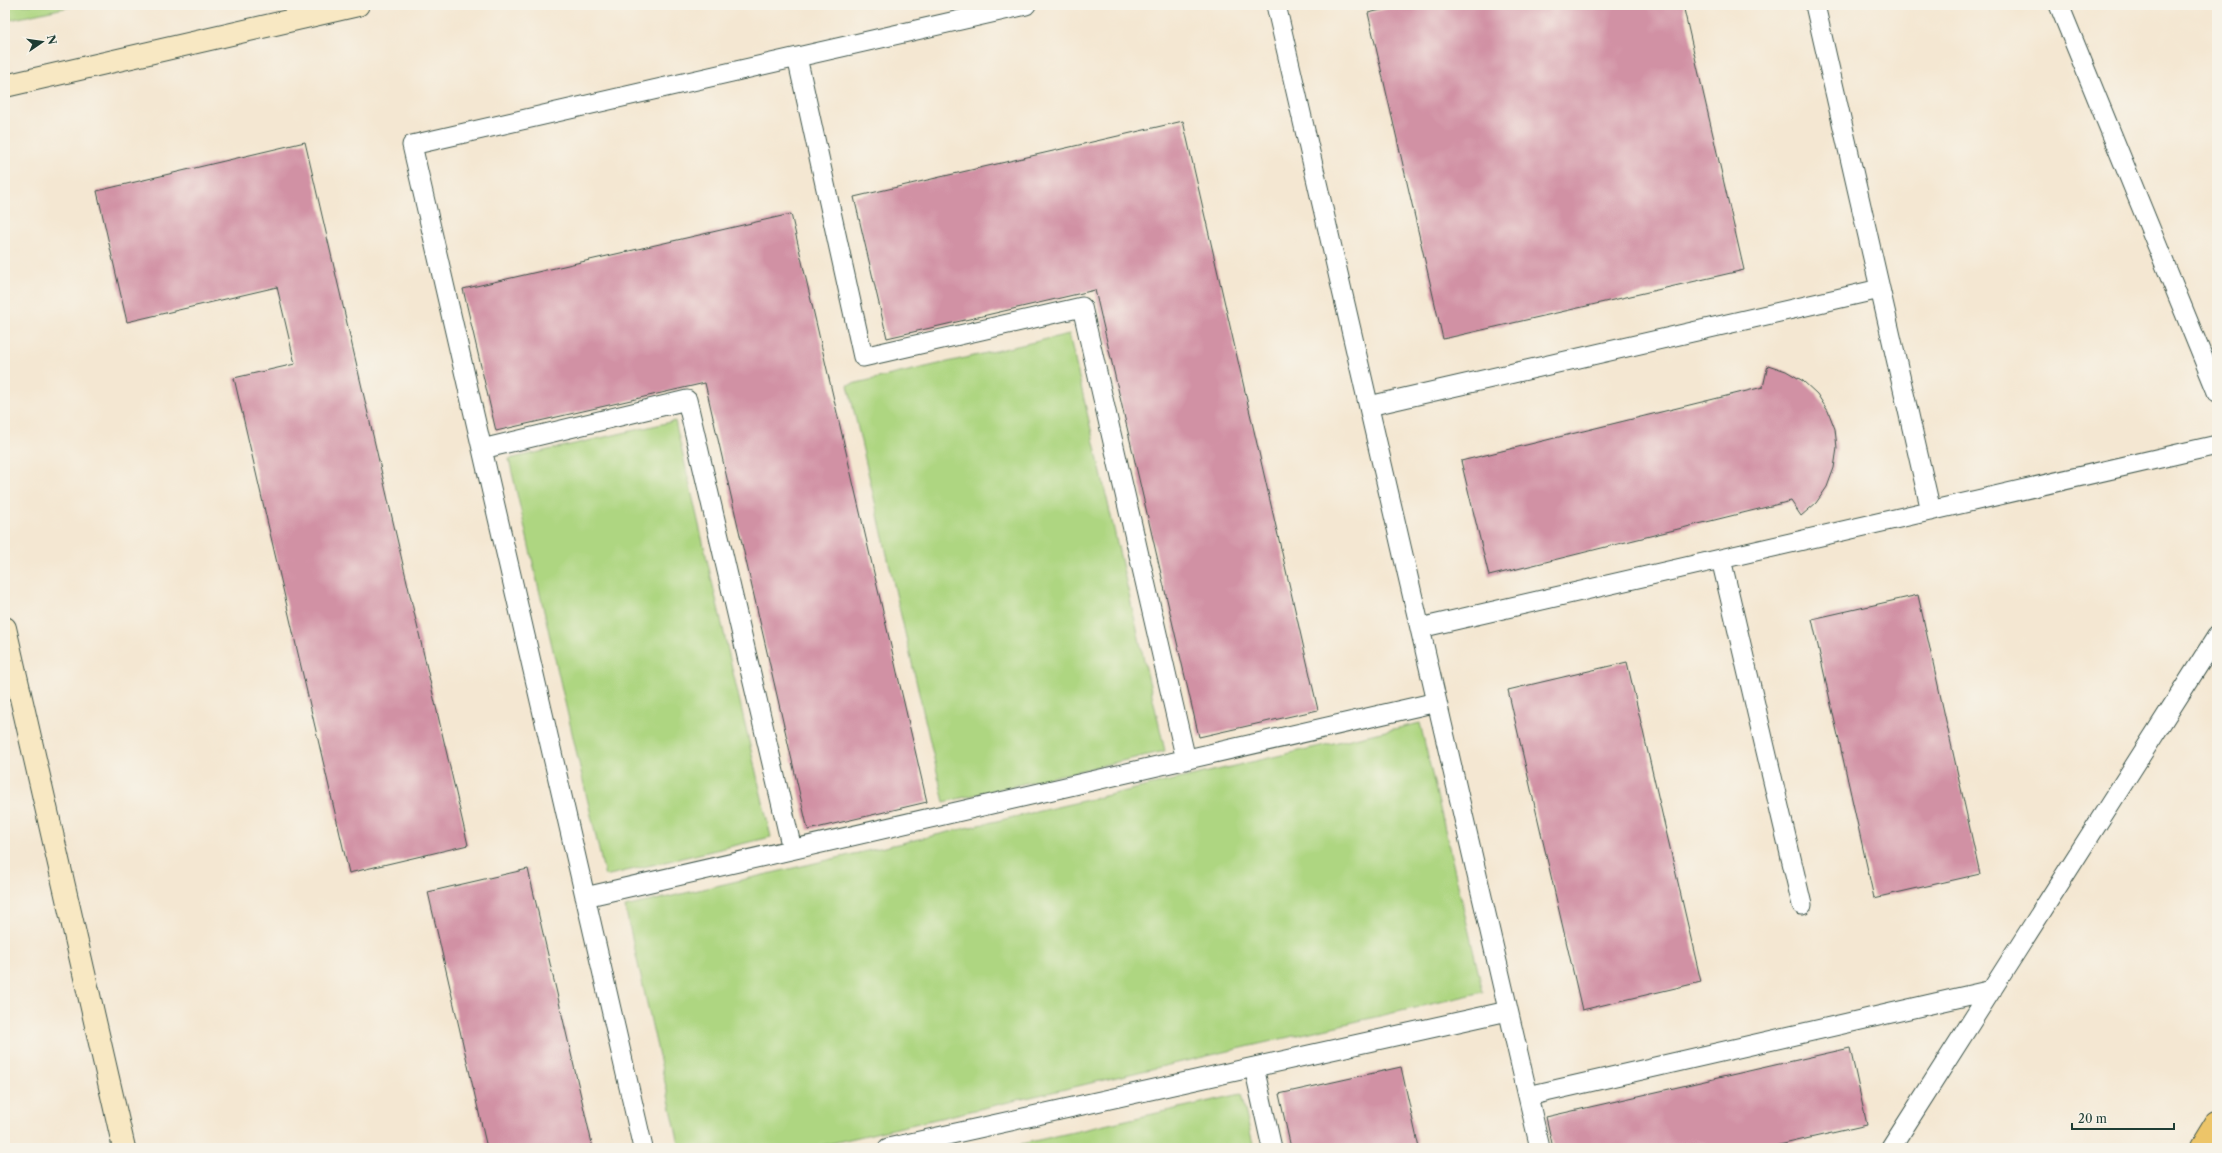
<svg xmlns="http://www.w3.org/2000/svg" width="2222" height="1153" viewBox="0 0 2222 1153" font-family="'Libre Caslon Text',serif">
<rect width="100%" height="100%" fill="#f7f3e8"/>
<filter id="ink" filterUnits="userSpaceOnUse"><feTurbulence type="fractalNoise" baseFrequency=".025" numOctaves="2"/><feDisplacementMap in="SourceGraphic" scale="8" xChannelSelector="R" yChannelSelector="G"/><feConvolveMatrix kernelMatrix="1 2 1 2 8 2 1 2 1" color-interpolation-filters="sRGB"/></filter>
<filter id="wash" filterUnits="userSpaceOnUse"><feTurbulence type="fractalNoise" baseFrequency=".012" numOctaves="4" result="noise"/><feDisplacementMap in="SourceGraphic" scale="16" xChannelSelector="R" yChannelSelector="G"/><feGaussianBlur stdDeviation="0.9" result="paint"/><feColorMatrix in="noise" values="0 0 0 0 0 0 0 0 0 0 0 0 0 0 0 0 0 1.4 0 .05"/><feComposite in="paint" operator="in"/></filter>
<g filter="url(#wash)">
<rect width="100%" height="100%" fill="#f4e7d2"/>
<path fill="#aed681" stroke="#668a5a" d="M5 5H78L5 21Z
M1069 334 1165 751 944 802 848 385Z
M675 421 771 837 605 876 509 459Z
M1420 723 1483 992 811 1148H680L625 907Z
M1241 1094 1254 1148H1022L1021 1144Z"/>
<g id="blocks">
<path fill="#d191a4" d="M1403 5H1683L1744 270 1443 339 1368 13Z
M1183 121 1318 710 1199 737 1095 290 887 338 854 197Z
M305 142 468 845 349 873 234 378 295 364 277 287 127 322 97 191Z
M791 214 927 802 808 830 705 383 496 431 463 289Z
M1768 365 1786 371 1803 381 1817 394 1828 411 1835 429 1837 448 1834 468 1827 487 1816 503 1801 516 1791 501 1489 576 1461 461 1763 387Z
M1918 595 1980 874 1874 898 1812 619Z
M1627 662 1701 982 1582 1010 1508 690Z
M528 869 593 1148H487L428 892Z
M1850 1048 1867 1125 1766 1148H1553L1546 1117Z
M1401 1067 1419 1148H1291L1279 1094Z"/>
</g>
</g>
<g filter="url(#ink)">
<use href="#blocks" fill-opacity="0" stroke="#3f564c" stroke-width="1"/>
<g fill="none" stroke-linecap="round" stroke-linejoin="round">
<defs>
<path id="lane" d="M1276 5 1540 1148
M1815 5 1931 511
M2059 5 2217 392
M797 57 863 357 1082 307 1186 760
M1369 406 1880 289
M482 449 687 400 792 849
M1721 559 1802 905
M1420 628 2217 445
M585 897 1437 702
M1254 1067 1272 1148
M1528 1096 1992 990
M643 1148 412 145 1026 5
M888 1148 1508 1011
M1891 1148 2217 636"/>
<path id="secondary" d="M5 86 358 5
M5 628 124 1148"/>
<path id="primary" d="M2201 1148 2217 1122"/>
</defs>
<use href="#lane" stroke="#3f564c" stroke-width="21"/>
<use href="#secondary" stroke="#3f564c" stroke-width="24"/>
<use href="#primary" stroke="#3f564c" stroke-width="24"/>
<use href="#lane" stroke="#fff" stroke-width="19"/>
<use href="#secondary" stroke="#f8e8c3" stroke-width="22"/>
<use href="#primary" stroke="#edc569" stroke-width="22"/>
</g>
</g>
<rect width="2222" height="1153" fill="none" stroke="#f7f3e8" stroke-width="20"/>
<g transform="translate(42 42) rotate(77)" stroke="#f7f3e8" stroke-width="3" paint-order="stroke">
<path d="M0-3L7 15L0 10L-7 15Z" fill="#1f3d34"/>
<text y="-6" font-size="11" font-weight="bold" text-anchor="middle" fill="#1f3d34">N</text>
</g>
<path d="M2072 1123v6h102v-6" fill="none" stroke="#1f3d34" stroke-width="2"/>
<text x="2078" y="1123" font-size="12" fill="#1f3d34" stroke="#f7f3e8" stroke-width="3" paint-order="stroke">20 m</text>
</svg>
